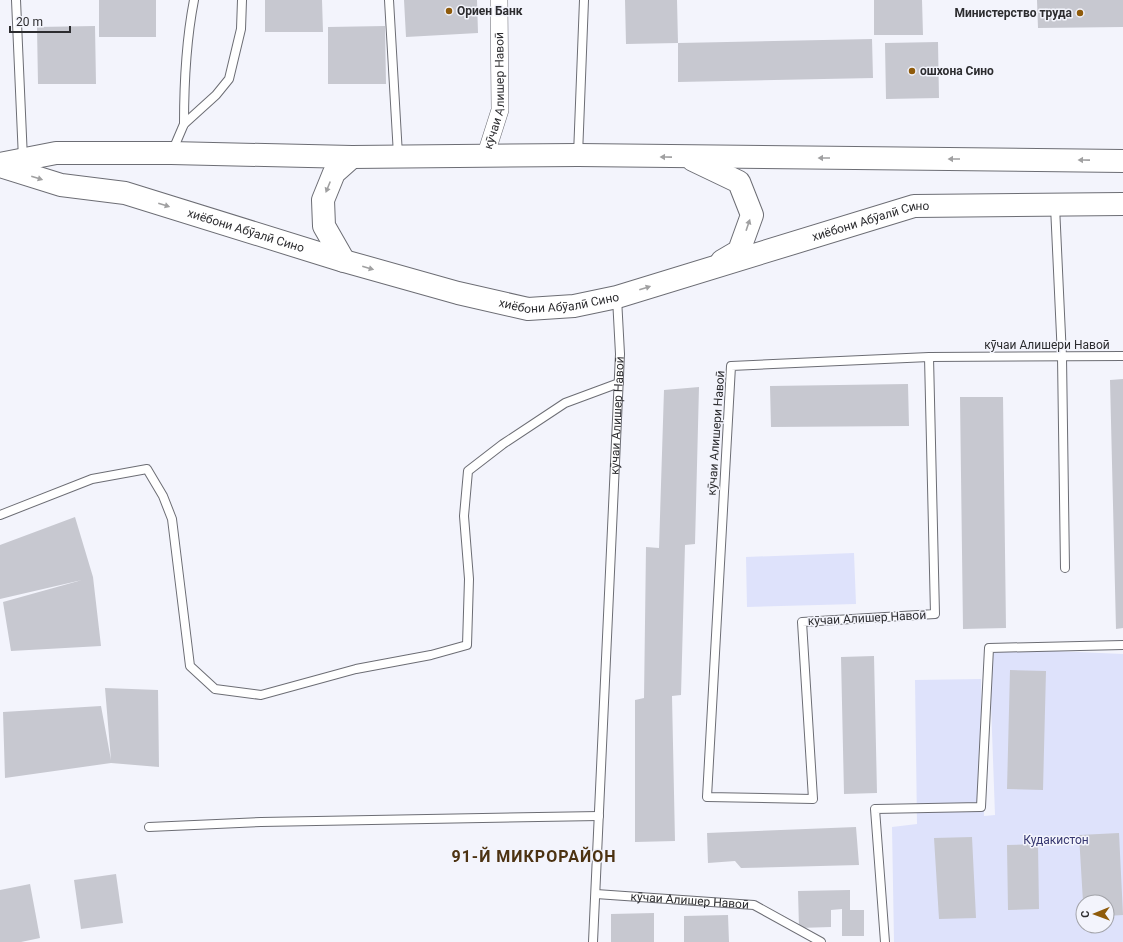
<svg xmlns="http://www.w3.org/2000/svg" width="1123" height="942" viewBox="0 0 1123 942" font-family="Roboto,sans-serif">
<rect width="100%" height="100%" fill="#f3f4fc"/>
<path fill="#dee2fb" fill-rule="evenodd" d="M854 553 856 604 747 607 746 557Z
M989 648 1123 654V942H894L892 827 917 824 915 680 981 679 984 816 995 815ZM1083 902H1107V926H1083Z"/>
<path fill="#c7c8d0" d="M99 0H156V37H99Z
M265 0H322L323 32H265Z
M404 0H477L478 33 406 37Z
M625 0H677L678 43 872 39 873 78 678 82V43L626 44Z
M874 0H922L923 35H874Z
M1037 0H1123V27L1038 28Z
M95 26 96 84H38L37 27Z
M385 26 386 84H328V27Z
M938 42 939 98 886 99 885 43Z
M1123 379V628L1116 629 1110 380Z
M908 384 909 426 771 427 770 386Z
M699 387 695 544 685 545 681 695 672 696 675 841 635 842V700L644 698 646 547 659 548 664 390Z
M960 397H1003L1006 628 963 629Z
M75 517 93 577 101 646 11 651 3 602 82 580 0 599V545Z
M874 656 877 793 844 794 841 657Z
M1010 670 1046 671 1043 790 1007 789Z
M105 688 158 690 159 767 111 763 5 778 3 712 101 706 111 760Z
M856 827 859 865 741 868 735 861 708 863 707 833Z
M1119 833 1123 915 1107 916V902H1083L1079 835Z
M972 837 976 918 939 919 934 838Z
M1038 844 1039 909 1008 910 1007 845Z
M116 874 123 923 81 929 74 880Z
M30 884 40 938 21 942H0V890Z
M850 890V910H864V936H842V909L831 910V927L799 928 798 891Z
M654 913V942H611V914Z
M728 915 729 942H684V916Z"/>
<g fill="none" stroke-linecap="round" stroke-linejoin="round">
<defs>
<g id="lane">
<path d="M16 0 23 159"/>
<path d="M389 0 398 155"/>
<path d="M184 124C184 82 186 41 194 0"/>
<path d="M172 152 184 124 216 95 229 79 241 29 242 0"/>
<path d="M578 155 584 0"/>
<path d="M1055 206 1062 357 1065 568"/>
<path d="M929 357 935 614 802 622 813 799 707 797 731 366 929 357 1123 356"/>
<path d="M0 515 92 479 147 469 163 496 172 519 190 666 215 689 261 695 356 669 431 655 467 645 469 579 464 516 468 471 503 444 565 403 619 383"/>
<path d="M149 827 261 822 599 816"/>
<path id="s1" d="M596 894 754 905 821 942"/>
<path id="s2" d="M593 942 620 354 617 298"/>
<path d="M885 942 875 809 981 807 989 648 1123 645"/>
</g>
<g id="street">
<path id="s3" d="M485 157 500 110 499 0"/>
</g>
<g id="secondary">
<path d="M693 160 739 182 752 215 739 251 722 261"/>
<path d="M0 164 56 153H171L352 157 578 155 1123 161"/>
<path id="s4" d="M0 166 61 185 125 193 344 261 458 293 528 309 574 306 617 297 914 206 1123 204"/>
<path d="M344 261 324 226 323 200 334 173 352 157"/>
</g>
</defs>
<use href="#lane" stroke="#6c6d74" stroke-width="10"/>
<use href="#street" stroke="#6c6d74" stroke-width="18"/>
<use href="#secondary" stroke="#6c6d74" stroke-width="24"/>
<use href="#lane" stroke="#fff" stroke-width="8"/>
<use href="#street" stroke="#fff" stroke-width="17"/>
<use href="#secondary" stroke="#fff" stroke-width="22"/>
</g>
<defs><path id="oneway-solid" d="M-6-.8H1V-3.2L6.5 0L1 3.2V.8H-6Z"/></defs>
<g fill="#a0a0a1">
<use href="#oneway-solid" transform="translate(666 157) rotate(-179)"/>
<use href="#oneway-solid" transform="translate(824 158) rotate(-180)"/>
<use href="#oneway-solid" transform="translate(954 159) rotate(-180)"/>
<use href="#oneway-solid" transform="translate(1084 160) rotate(-179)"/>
<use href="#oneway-solid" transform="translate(37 178) rotate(17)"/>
<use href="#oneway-solid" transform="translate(328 187) rotate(112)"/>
<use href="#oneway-solid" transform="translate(164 205) rotate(17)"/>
<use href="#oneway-solid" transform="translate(748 225) rotate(-71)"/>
<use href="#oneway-solid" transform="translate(368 268) rotate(16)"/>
<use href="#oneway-solid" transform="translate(645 288) rotate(-18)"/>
</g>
<g fill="#8f5b0b" stroke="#f3f4fc" stroke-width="1.5">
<circle cx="449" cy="11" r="4"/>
<circle cx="1080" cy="13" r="4"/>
<circle cx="912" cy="71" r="4"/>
</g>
<g text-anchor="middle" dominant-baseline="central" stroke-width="3" stroke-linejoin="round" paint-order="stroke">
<g font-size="12" font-weight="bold" fill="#2c2c2f" stroke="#f3f4fc" text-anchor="start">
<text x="457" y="11">Ориен Банк</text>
<text x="1072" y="13" text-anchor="end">Министерство труда</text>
<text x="920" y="71">ошхона Сино</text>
</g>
<g font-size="12" fill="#2c2c2f" stroke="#f3f4fc">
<text stroke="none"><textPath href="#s3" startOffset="68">кӯчаи Алишер Навоӣ</textPath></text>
<text stroke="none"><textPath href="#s4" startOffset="903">хиёбони Абӯалӣ Сино</textPath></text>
<text stroke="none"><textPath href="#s4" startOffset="255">хиёбони Абӯалӣ Сино</textPath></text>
<text stroke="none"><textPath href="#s4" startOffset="579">хиёбони Абӯалӣ Сино</textPath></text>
<text x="1047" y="345">кӯчаи Алишери Навоӣ</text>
<text stroke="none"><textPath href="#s2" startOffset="527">кӯчаи Алишер Навоӣ</textPath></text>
<text transform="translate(716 433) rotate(-86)">кӯчаи Алишери Навоӣ</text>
<text transform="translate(867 618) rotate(-3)">кӯчаи Алишер Навоӣ</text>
<text stroke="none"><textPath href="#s1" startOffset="94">кӯчаи Алишер Навоӣ</textPath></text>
</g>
<g font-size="12" fill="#363770" stroke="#f3f4fc">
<text x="1056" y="840">Кудакистон</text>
</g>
<g font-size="16" font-weight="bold" letter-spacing="1" fill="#4c3211" stroke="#f3f4fc">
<text x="534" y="856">91-Й МИКРОРАЙОН</text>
</g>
</g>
<g transform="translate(1095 914) rotate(269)"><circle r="19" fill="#f3f4fc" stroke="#a3a4aa"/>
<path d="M0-3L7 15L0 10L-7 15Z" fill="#8f5b0b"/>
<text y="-6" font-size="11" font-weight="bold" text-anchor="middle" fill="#2c2c2f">С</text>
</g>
<path d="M10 26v6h60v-6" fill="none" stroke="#2c2c2f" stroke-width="2"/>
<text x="16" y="26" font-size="12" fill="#2c2c2f" stroke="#f3f4fc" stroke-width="3" paint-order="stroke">20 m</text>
</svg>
